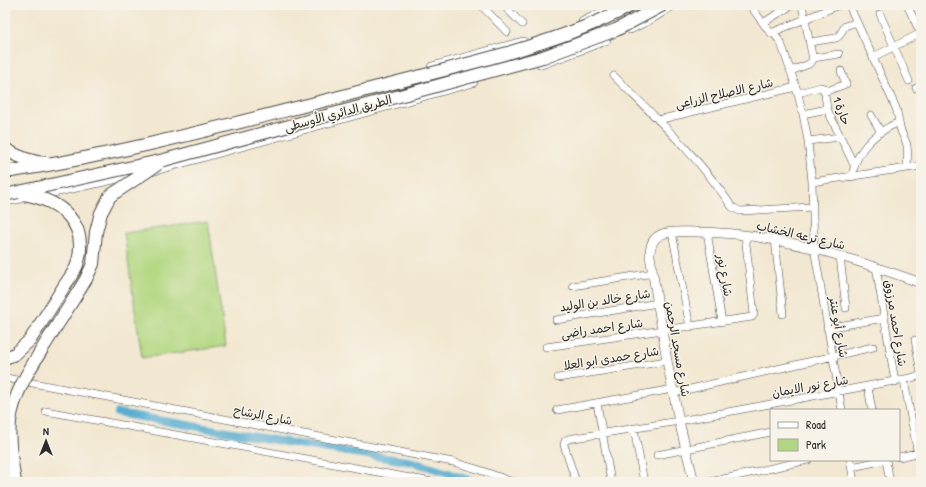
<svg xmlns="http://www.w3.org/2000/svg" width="926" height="487" viewBox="0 0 926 487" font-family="'Patrick Hand','Playpen Sans Arabic',sans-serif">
<rect width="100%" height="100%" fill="#f7f3e8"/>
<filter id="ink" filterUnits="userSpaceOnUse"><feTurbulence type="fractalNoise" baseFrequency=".025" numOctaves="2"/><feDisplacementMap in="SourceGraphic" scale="8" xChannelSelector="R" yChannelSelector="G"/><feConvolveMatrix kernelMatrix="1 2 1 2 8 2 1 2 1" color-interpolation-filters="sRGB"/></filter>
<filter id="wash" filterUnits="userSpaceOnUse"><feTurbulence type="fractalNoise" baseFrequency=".012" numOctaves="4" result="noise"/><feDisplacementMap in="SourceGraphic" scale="16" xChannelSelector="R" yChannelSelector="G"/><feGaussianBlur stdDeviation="0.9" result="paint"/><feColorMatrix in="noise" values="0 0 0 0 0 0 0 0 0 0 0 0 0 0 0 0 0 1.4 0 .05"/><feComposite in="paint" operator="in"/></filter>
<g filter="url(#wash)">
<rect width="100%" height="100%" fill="#f2e7d0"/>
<path fill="#b2d781" stroke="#6e8156" d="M208 221 226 346 142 358 124 233Z"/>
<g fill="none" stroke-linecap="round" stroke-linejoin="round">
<path stroke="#54aed2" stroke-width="8" d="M118 413 297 444 413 462 477 482"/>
</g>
</g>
<g filter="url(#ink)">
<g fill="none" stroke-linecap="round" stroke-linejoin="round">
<defs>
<path id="minor" d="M481 5 507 32
M503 5 522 24
M750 5 768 30 775 35 781 43 796 87 803 114 808 141 812 182 814 248 842 410
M849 5 896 108C898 114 898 121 900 127 901 133 904 137 906 142 909 150 907 160 907 168
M907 5 921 34
M880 14 909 81
M763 23 792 5
M771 33 839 5
M810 42 836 38 839 36 845 26 857 22
M873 57 921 33
M813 58 839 54
M791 71 809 64 813 60 802 5
M614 76C656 118 699 157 732 207L740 211 813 207
M916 88 921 86
M824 92 846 84 841 71
M798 93 821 87 824 88 827 109 854 165
M803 114 827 109
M871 115 881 132
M658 120 796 87
M808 141 840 137
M852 177C856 149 874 133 899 122
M812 182 921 166
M672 232 690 327
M707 232 722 322
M775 239 783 314
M840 256 846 308
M876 267 895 382
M573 286 653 273
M556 320 658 303
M827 328 884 318
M915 340 921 373
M546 347 752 317 754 314 745 235
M6 378 453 462 477 469 513 482
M558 378 667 361
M904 380 921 471
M868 387 872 410
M673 393 873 347
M597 403 611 482
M557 410 673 389
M46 411 432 482
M634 429 644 482
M657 455 771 432
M899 457 921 452
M850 460 854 482
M886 460 890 482
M852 467 885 460
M576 482 564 445 565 441 568 439 679 421 921 376
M710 482 808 460"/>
<path id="tertiary" d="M583 22 618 5
M630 29 652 18 673 5
M541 64 606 40
M432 67 523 42
M5 201 58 191 155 170 473 82
M694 482 679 421 667 361 650 256C649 227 676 232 696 232 774 232 848 257 921 283"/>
<path id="motorway" d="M5 358 15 354 30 340"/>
</defs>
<use href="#minor" stroke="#494744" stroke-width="8"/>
<use href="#tertiary" stroke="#494744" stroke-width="10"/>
<use href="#motorway" stroke="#494744" stroke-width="14"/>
<use href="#minor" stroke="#fff" stroke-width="7"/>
<use href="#tertiary" stroke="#fff" stroke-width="9"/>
<use href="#motorway" stroke="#fff" stroke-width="12"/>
<defs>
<path id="motorway-bridge" d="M5 149C18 157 31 162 46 163
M5 172C119 155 231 124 343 96 396 82 451 69 504 54 548 41 591 27 632 5
M23 194C60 200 90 223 77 265 74 273 67 281 63 288 52 306 41 323 30 340
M5 195 164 160 543 57 616 30 663 5
M15 482C12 462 8 442 10 421 14 391 33 364 49 338 61 319 74 299 86 279L93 264 96 232 101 213 110 196 158 164"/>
</defs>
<use href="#motorway-bridge" stroke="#494744" stroke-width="14" stroke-linecap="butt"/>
<use href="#motorway-bridge" stroke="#fff" stroke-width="12"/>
</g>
</g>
<g text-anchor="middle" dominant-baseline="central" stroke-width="3" stroke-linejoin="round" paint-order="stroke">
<g font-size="12" fill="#2b2b2b" stroke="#f7f3e8">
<text transform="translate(724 93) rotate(-13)">شارع الاصلاح الزراعى</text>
<text transform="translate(842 111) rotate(69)">حارة 1</text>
<text transform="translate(338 113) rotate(-15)">الطريق الدائري الأوسطى</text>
<text transform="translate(801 235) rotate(13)">شارع ترعه الخشاب</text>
<text transform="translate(725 275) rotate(80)">شارع نور</text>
<text transform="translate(605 300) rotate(-9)">شارع خالد بن الوليد</text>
<text transform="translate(896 323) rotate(81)">شارع احمد مرزوق</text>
<text transform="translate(839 327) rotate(80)">شارع أبو عنتر</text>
<text transform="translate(602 328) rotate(-8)">شارع احمد راضى</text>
<text transform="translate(678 349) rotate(80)">شارع مسجد الرحمن</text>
<text transform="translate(611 358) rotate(-9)">شارع حمدى ابو العلا</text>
<text transform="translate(810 386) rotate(-10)">شارع نور الايمان</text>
<text transform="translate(263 415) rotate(11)">شارع الرشاح</text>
</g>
</g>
<rect width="926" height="487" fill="none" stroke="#f7f3e8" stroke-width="20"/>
<rect x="770" y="409" width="130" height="52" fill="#f7f3e8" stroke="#a5a39c"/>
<rect x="778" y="422" width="20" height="6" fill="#ffffff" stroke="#a5a39c"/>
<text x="806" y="429" font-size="12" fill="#2b2b2b">Road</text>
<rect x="778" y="439" width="20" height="12" fill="#b2d781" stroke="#a5a39c"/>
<text x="806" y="449" font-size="12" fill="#2b2b2b">Park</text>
<g transform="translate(46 441)" stroke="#f7f3e8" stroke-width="3" paint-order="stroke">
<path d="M0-3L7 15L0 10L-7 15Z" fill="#2b2b2b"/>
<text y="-6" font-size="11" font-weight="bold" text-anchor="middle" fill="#2b2b2b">N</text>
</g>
</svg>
